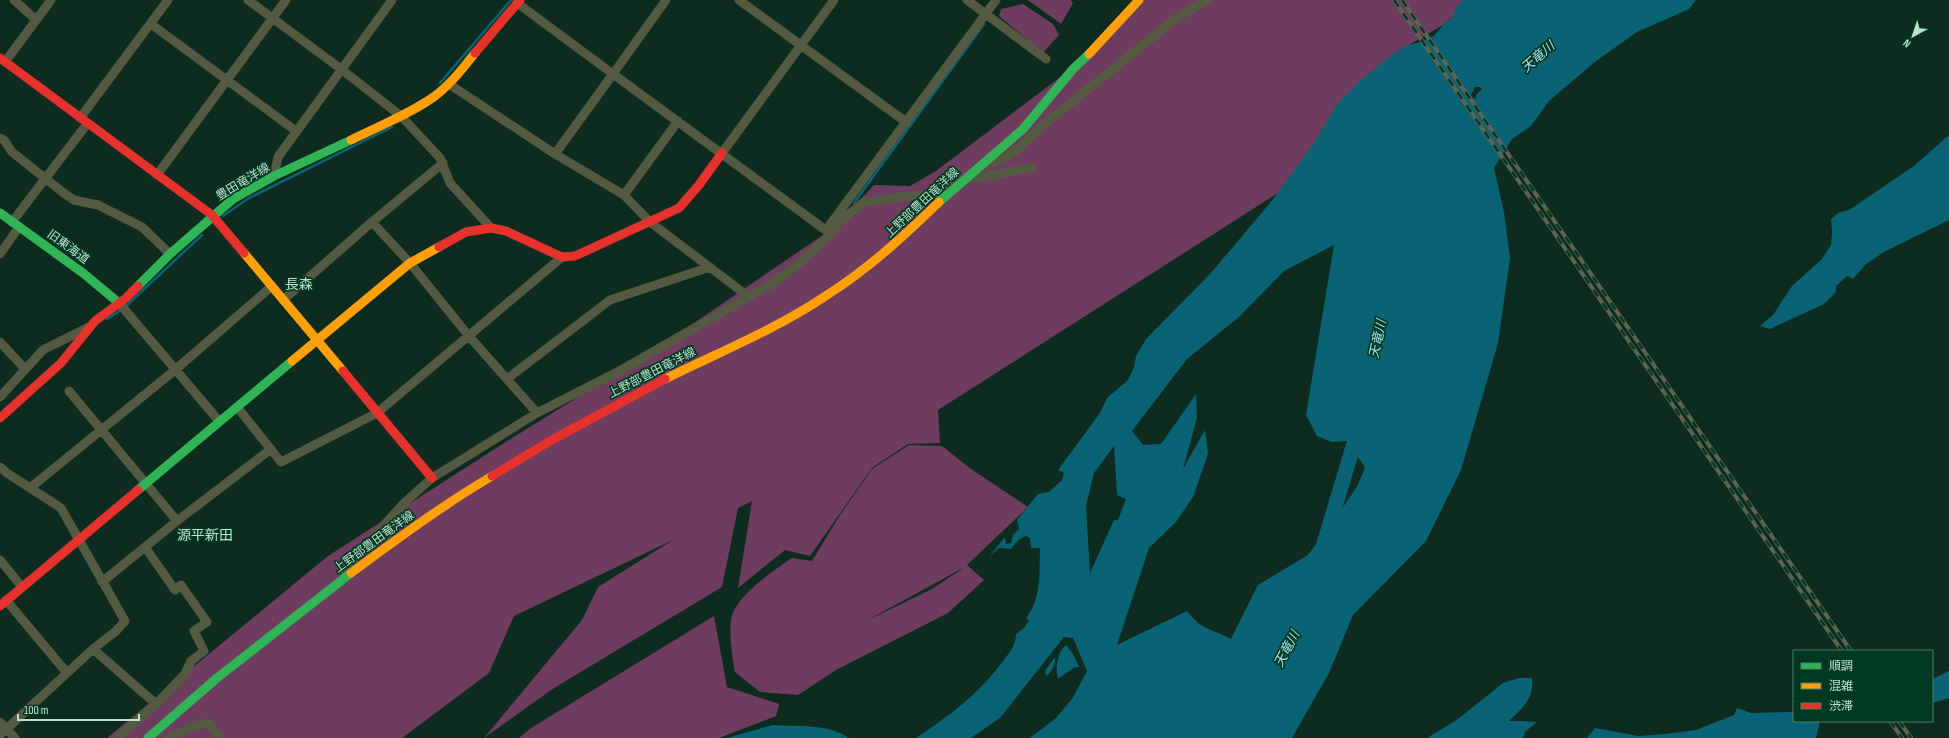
<svg xmlns="http://www.w3.org/2000/svg" width="1949" height="738" viewBox="0 0 1949 738" font-family="'Sofia Sans Condensed','Noto Sans JP',sans-serif">
<rect width="100%" height="100%" fill="#0d2c1f"/>
<path fill="#6e3c5f" fill-rule="evenodd" d="M1028 0H1071L1073 3 1061 24Z
M1142 0H1474L1443 25 1399 51 1278 193 938 410 940 443 908 444 872 468 810 556 785 550 738 588 752 501 738 508 722 587 554 688 484 738 582 620 598 587 673 540 514 616 489 673 402 738H107L328 556 504 443 659 347 836 226 874 185 910 186 936 171 1079 63Z
M1023 4 1053 24 1059 35 1043 53 999 16 1001 9Z
M909 445 942 446 971 469 1028 507 967 565 984 580 948 613 836 670 798 695 760 692 735 672C732 655 729 637 731 620 734 597 774 570 792 558L812 561 840 515 872 469ZM962 569 932 589 866 621 961 569Z
M714 616 727 687 779 704 776 716 719 738H519L531 728Z"/>
<path fill="#0a6375" fill-rule="evenodd" d="M1463 0H1696L1689 9 1637 32 1596 61 1549 101 1531 126 1512 139 1494 168 1504 212 1510 258 1498 343 1461 470 1426 541 1353 615 1329 673 1292 738H1030L1056 718 1072 699 1087 671 1073 638 1064 637 1000 718 971 738H916C949 716 980 693 1003 661 1010 652 1016 645 1016 634L1024 628 1029 620 1026 618C1042 598 1039 572 1040 548H1031L1030 538 1026 536 1018 540 1011 549 999 548 989 557 1005 537 1006 544 1011 543 1013 535 1019 529 1017 520 1038 494 1049 492 1062 480 1064 473 1058 470 1100 413 1107 398 1128 380 1134 367 1136 356 1146 339 1211 273 1274 198 1314 143 1337 104 1360 81 1390 56 1408 45 1417 43 1434 36 1443 25 1452 18 1456 7ZM1475 87H1480L1482 89 1476 95V99L1473 98 1471 95ZM1334 245 1306 415 1317 436 1332 442 1346 441 1365 467 1358 485 1341 510 1308 555 1258 585 1231 639C1212 629 1201 630 1187 611L1117 645 1149 548 1176 522 1193 497 1208 454 1205 430 1183 469 1197 418 1196 394 1161 444 1143 445 1132 431 1187 359 1239 317 1284 271ZM1114 446 1117 495 1126 499 1118 520H1114L1090 573 1086 506 1094 473Z
M1949 135V220L1884 252 1866 264 1853 279 1847 276 1836 286V292L1824 304 1770 329 1760 326 1773 315 1792 286 1822 259 1831 245 1832 232 1831 219 1838 213 1849 210 1914 166Z
M1066 645 1073 654 1079 667H1075L1058 679C1055 667 1057 653 1066 645Z
M1055 657C1056 663 1051 674 1046 676L1045 671Z
M1949 671V698L1932 703V679Z
M1519 678H1532C1534 700 1523 707 1509 721H1522L1537 722 1525 732 1523 738H1427L1458 719 1503 683Z
M1737 708 1751 713 1794 712V721H1820L1816 738H1587L1595 728 1638 736 1665 734 1696 730 1734 715Z
M773 725C798 727 828 723 849 738H727Z"/>
<g fill="none" stroke-linecap="round" stroke-linejoin="round">
<path stroke="#0a6375" stroke-width="2.5" d="M440 83 511 0
M854 203 984 24
M223 216 249 198 392 127
M125 307 202 235
M107 319 121 310"/>
<path stroke="#0a6375" stroke-width="15" d="M1323 547 1358 430"/>
<path stroke="#545a42" stroke-width="9" d="M14 0 36 20
M248 0 341 69 401 116 440 158 450 183 491 228
M666 0 613 74 831 234
M739 0 906 122
M967 0 1046 59
M517 3 613 74 555 154
M151 24 296 131
M5 62 51 0
M449 84 555 154 624 195 650 222 749 297
M80 118 168 0
M0 138 4 140 12 152 65 194 74 200 98 205 142 227 170 254
M722 153 834 0
M984 165 1001 160 1017 150 1041 127 1178 17 1207 0
M157 175 286 0
M274 176 278 157 392 0
M964 180 1031 168
M624 195 678 121
M12 222 87 124
M372 222 410 263 468 335 537 413
M829 226 996 0
M0 254 19 227
M283 300 372 222 443 163
M119 303 219 421
M0 342 25 369
M507 379 610 300 710 267
M69 391 177 521
M0 397 43 350 89 327
M237 407 281 462 377 413 562 257
M0 467 7 473 61 508 125 621 116 631 93 649 0 735
M30 488 175 370 272 286
M0 560 22 587
M345 574 364 548 385 524 404 503 432 478 537 413 623 369 773 283 796 266 831 234 838 223 864 202 909 196 947 195
M102 582 177 521 271 449
M6 600 67 673
M93 649 156 704
M0 722 15 738
M117 738 156 704 185 674 191 661 204 651 194 631 207 622 181 585 175 590 145 547
M168 738 197 725 209 723 218 735"/>
<path stroke="#30b455" stroke-width="9" d="M939 202 1023 129 1073 69 1089 54
M0 213 83 273 119 303
M138 286 170 254 233 199 274 176 351 140
M138 490 292 361
M148 738 217 678 351 573"/>
<path stroke="#ff9f0a" stroke-width="9" d="M1089 54 1139 0
M351 140C379 126 410 114 435 96 451 84 463 68 475 53
M244 253 343 371
M292 361 410 263 439 247
M665 379C719 352 777 329 827 295 868 269 904 236 939 202
M351 573C397 539 443 505 492 476"/>
<path stroke="#e5322d" stroke-width="9" d="M475 53 520 0
M0 58 212 215 244 253
M439 247 466 232 491 228 506 231 562 257 575 256 679 208 699 185 722 153
M343 371 432 478
M0 418 61 363 95 321 126 298 138 286
M492 476 550 441 665 379
M0 606 138 490"/>
<defs>
<path id="rail" d="M1394 0 1842 651
M1402 0 1851 651
M1890 721 1902 738
M1899 721 1911 738"/>
</defs>
<use href="#rail" stroke="#5d6454" stroke-width="4"/>
<use href="#rail" stroke="#003922" stroke-width="2.5" stroke-dasharray="8" stroke-linecap="butt"/>
</g>
<g text-anchor="middle" dominant-baseline="central" stroke-width="3.5" stroke-linejoin="round" paint-order="stroke">
<g font-size="12" fill="#bfe0cd" stroke="#003922">
<text transform="translate(243 182) rotate(-31)">豊田竜洋線</text>
<text transform="translate(922 203) rotate(-43)">上野部豊田竜洋線</text>
<text transform="translate(68 247) rotate(36)">旧東海道</text>
<text transform="translate(652 373) rotate(-27)">上野部豊田竜洋線</text>
<text transform="translate(374 542) rotate(-36)">上野部豊田竜洋線</text>
</g>
<g font-size="13" font-style="italic" fill="#a4e2f6" stroke="#003922">
<text transform="translate(1538 57) rotate(-41)">天竜川</text>
<text transform="translate(1378 339) rotate(-78)">天竜川</text>
<text transform="translate(1287 649) rotate(-62)">天竜川</text>
</g>
<g font-size="14" fill="#bfe0cd" stroke="#003922">
<text x="299" y="284">長森</text>
<text x="205" y="535">源平新田</text>
</g>
</g>
<rect x="1793" y="650" width="140" height="72" fill="#003922" stroke="#4c7c66"/>
<rect x="1801" y="663" width="20" height="6" fill="#30b455" stroke="#4c7c66"/>
<text x="1829" y="670" font-size="12" fill="#bfe0cd">順調</text>
<rect x="1801" y="683" width="20" height="6" fill="#ff9f0a" stroke="#4c7c66"/>
<text x="1829" y="690" font-size="12" fill="#bfe0cd">混雑</text>
<rect x="1801" y="703" width="20" height="6" fill="#e5322d" stroke="#4c7c66"/>
<text x="1829" y="710" font-size="12" fill="#bfe0cd">渋滞</text>
<g transform="translate(1913 36) rotate(220)" stroke="#003922" stroke-width="3" paint-order="stroke">
<path d="M0-3L7 15L0 10L-7 15Z" fill="#bfe0cd"/>
<text y="-6" font-size="11" font-weight="bold" text-anchor="middle" fill="#bfe0cd">N</text>
</g>
<path d="M18 714v6h121v-6" fill="none" stroke="#bfe0cd" stroke-width="2"/>
<text x="24" y="714" font-size="12" fill="#bfe0cd" stroke="#003922" stroke-width="3" paint-order="stroke">100 m</text>
</svg>
